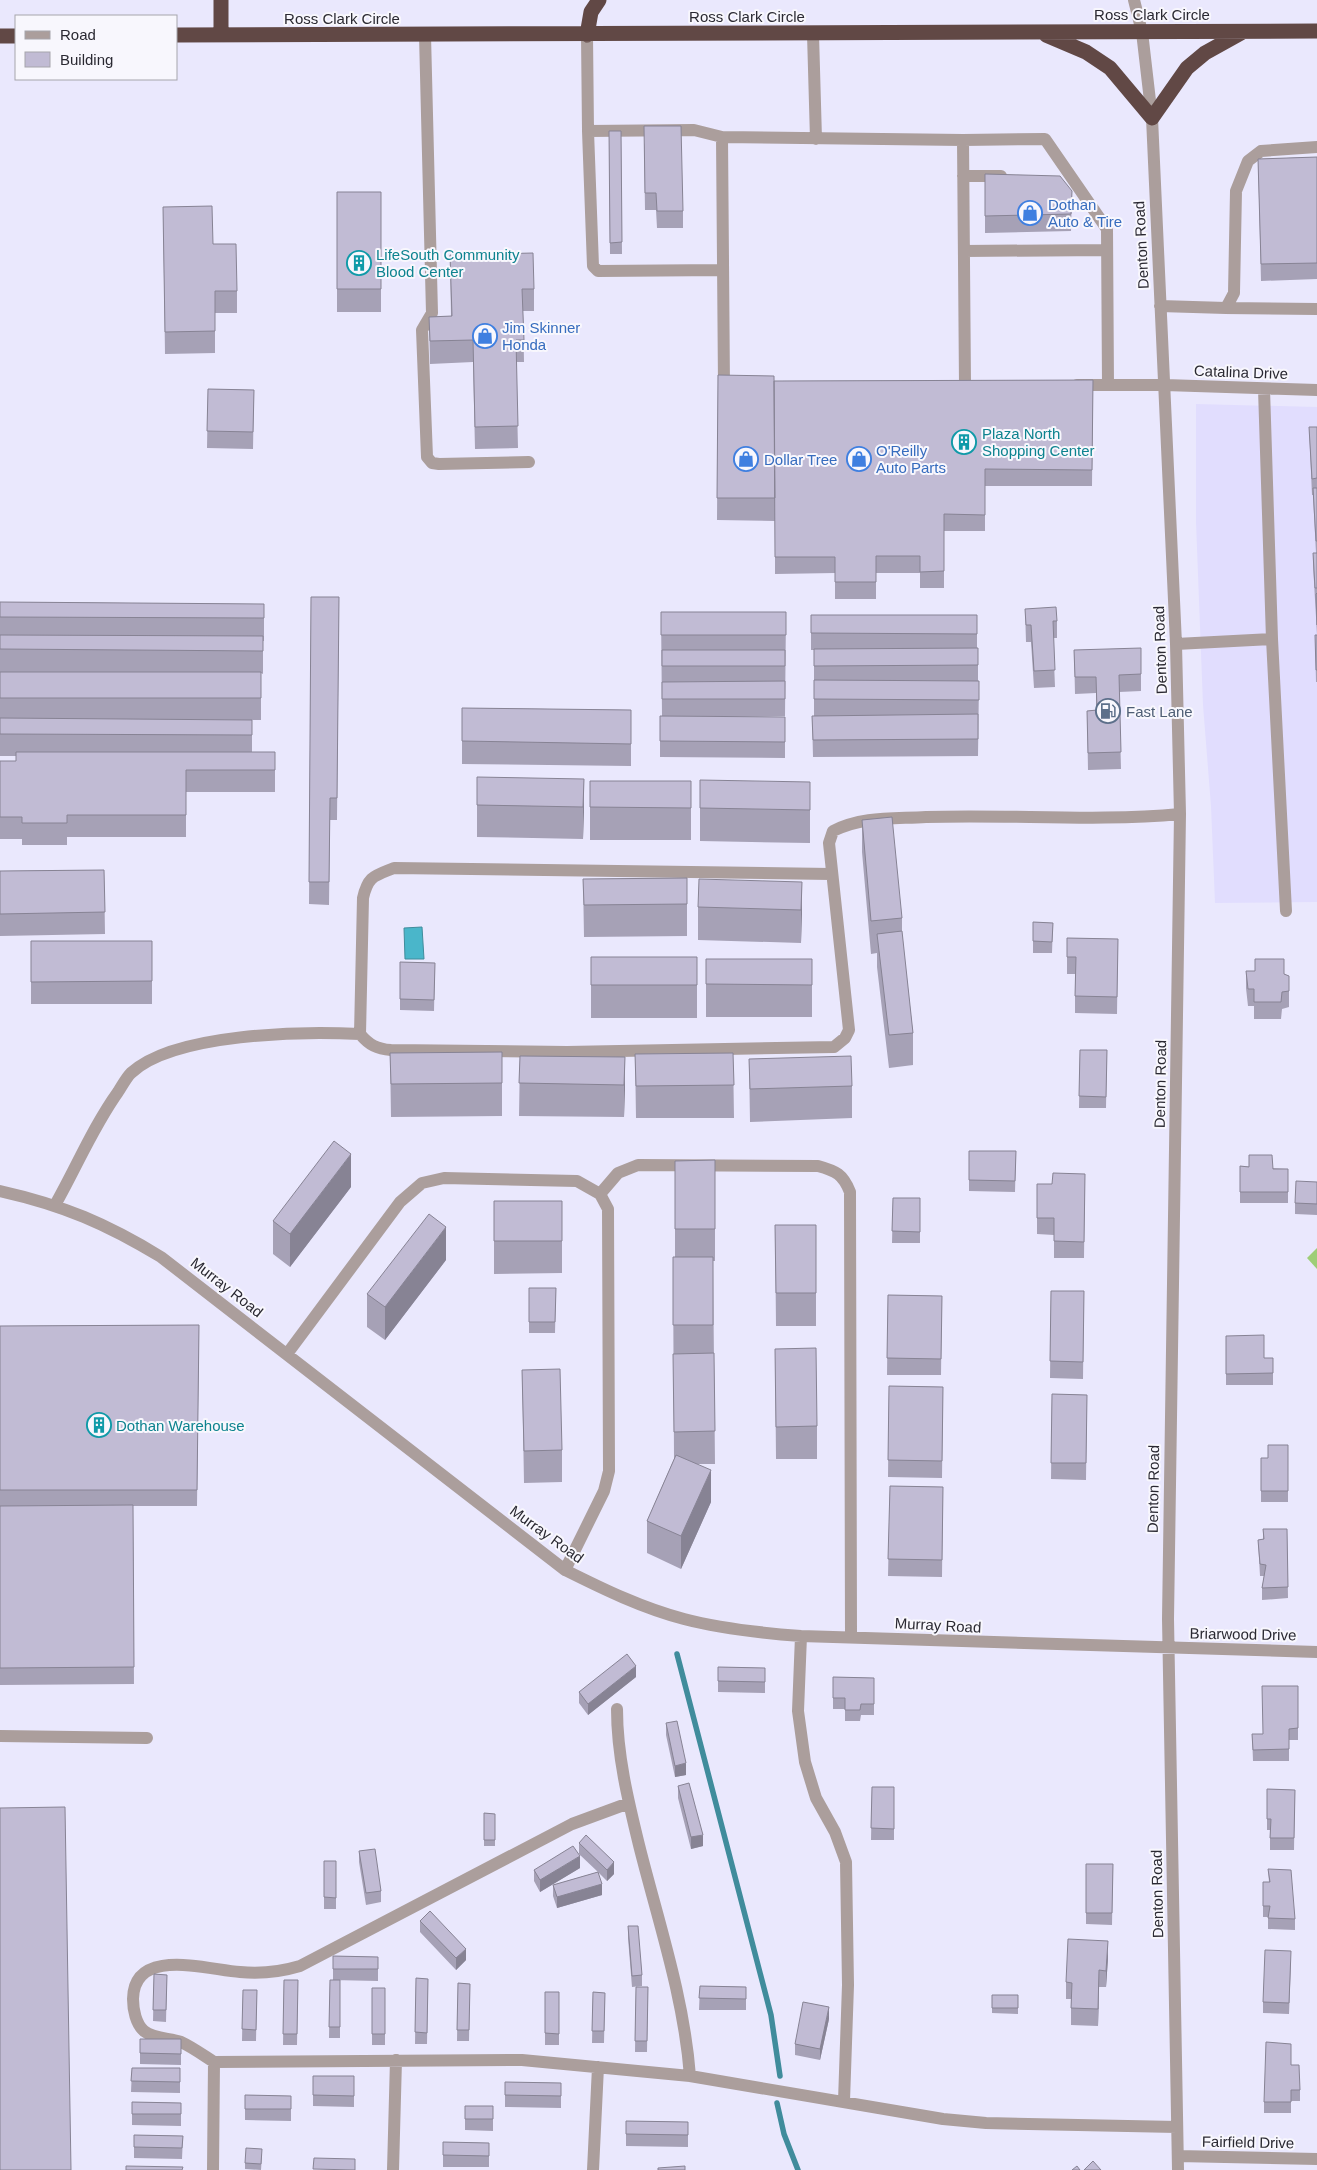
<svg xmlns="http://www.w3.org/2000/svg" width="1317" height="2170" viewBox="0 0 1317 2170" font-family="Arial,sans-serif">
<rect width="100%" height="100%" fill="#eae8fd"/>
<path fill="#e1ddfe" d="M1196 404 1317 407V902L1215 903 1211 806 1203 705 1196 522Z"/>
<path fill="#9ece77" d="M1317 1248V1269L1307 1258Z"/>
<path fill="#4ab6ca" stroke="#408c9c" d="M422 927 424 959H405L404 928Z"/>
<g fill="none" stroke-linecap="round" stroke-linejoin="round">
<path stroke="#408c9c" stroke-width="5.5" d="M677 1654 771 2015 780 2076
M777 2103 784 2134 798 2170"/>
<path stroke="#ab9e9c" stroke-width="12" d="M1134 0 1142 32 1152 118 1176 644 1180 814 1168 1619 1178 2170
M813 34 816 139
M425 35 432 313 422 330 427 457 432 463 439 464 529 462
M587 35 588 131 593 266 598 271 723 270
M588 131 694 130 722 137 963 140 965 385
M722 137 724 386H730
M963 140 1045 139 1107 229 1108 385
M963 176H1001
M964 251 1106 250
M1160 306 1226 308 1234 293 1236 191 1248 161 1261 151 1317 147
M1224 308 1317 309
M1077 385H1165L1317 390
M1264 389 1272 639 1286 911
M1176 644 1272 639
M831 874 394 868C374 876 368 876 363 898L360 1034C369 1045 377 1049 391 1050L567 1052 834 1047 845 1038 849 1030 829 843 833 831C863 816 893 819 926 817 1011 814 1096 822 1180 814
M0 1191C63 1205 107 1224 161 1257L565 1570C603 1589 642 1608 684 1619 722 1629 761 1633 801 1636L1317 1652
M600 1194 618 1173 638 1165 818 1166C836 1171 843 1174 850 1192L851 1637
M55 1205C76 1168 93 1127 118 1092 122 1086 126 1078 131 1073 174 1033 303 1031 360 1034
M287 1354 400 1202 422 1183 444 1178 577 1181 600 1194 608 1209 609 1471 604 1491 565 1570
M801 1636 798 1711 805 1762 816 1798 835 1832 846 1862 848 1985 844 2101
M617 1709C617 1755 628 1800 639 1845 658 1921 684 1997 690 2076
M0 1736 147 1738
M629 1803 572 1824 300 1966C280 1972 261 1974 240 1972 208 1970 134 1946 133 1999 133 2010 136 2024 144 2031 154 2039 170 2038 181 2042 192 2047 203 2055 214 2062L522 2060 690 2076 943 2119 986 2123 1177 2127
M1178 2156 1317 2159
M213 2170 214 2062
M393 2170 396 2060
M593 2170 598 2067"/>
<path stroke="#614845" stroke-width="15" d="M221 0V35
M176 35 1317 31
M587 35 591 12 599 0
M1046 35 1086 52 1110 68 1152 118 1187 68 1205 53 1241 33
M0 36H16"/>
</g>
<path fill="#a6a1b6" d="M609 131H621L622 254H610Z
M644 143 683 211V228H657L656 210H645Z
M1317 157V279L1261 281 1258 159Z
M985 174 1072 191 1071 231 985 233Z
M337 192H381V312H337Z
M163 207 213 244 237 291V313H215V353L165 354Z
M450 255 534 289V311H523L524 362H516L518 448 475 449 473 362 430 364 429 317 451 316Z
M718 375 774 381 1093 380 1092 486H985V531H944V588H920V573H876V599H835V573L775 574V512V521L717 520Z
M208 389 254 390 253 449 207 448Z
M1309 427H1317V682H1316L1315 635H1317L1313 564V553H1316L1313 495H1312Z
M311 597H339L337 820H330L329 905 309 904Z
M0 602 264 604V641H263V674L261 673V720H252V752H275V792H186V837H67V845H22V839H0V761H16V756H0V672H91H0Z
M1025 609 1057 621V638H1053L1055 687 1034 688 1031 642H1026Z
M661 612H786L785 716H676L785 717V758L660 757V716H662Z
M811 615H977V648H978V681H979L978 756 813 757 812 716H837H814V650H811Z
M1074 650 1141 674V691L1119 692 1121 769 1088 770 1087 711 1096 710V693L1075 694Z
M462 708 631 710V766L462 764Z
M584 779 583 839 477 837V805Z
M590 781H691V840H590Z
M810 782V843L700 841V808Z
M862 820 902 918V935L913 1033V1065L889 1068 877 967V953L871 954 862 852Z
M104 870 105 934 0 936V871Z
M687 878V936L584 937 583 879Z
M802 882 801 943 698 940V907Z
M1033 922 1053 923 1052 953H1033Z
M1067 938 1118 939 1117 1014 1075 1013V974H1067Z
M31 941H152V1004H31Z
M591 957H697V1018H591Z
M706 959H812V1017H706Z
M400 962 435 963 434 1011 400 1010Z
M1246 971 1284 974 1289 976V1007L1282 1009 1281 1019H1254V1006H1248L1246 988Z
M1080 1050H1107L1106 1108H1079Z
M502 1052V1116L391 1117 390 1053Z
M733 1053 734 1118H636L635 1054Z
M520 1056 625 1057 624 1117 519 1116Z
M749 1059 852 1086V1118L750 1122Z
M969 1151H1016L1015 1192 969 1191Z
M715 1160V1261H713L715 1464H697L711 1502 681 1569 647 1553V1521L674 1459 673 1257H675V1161Z
M1240 1166 1288 1169V1203H1240Z
M1085 1174 1084 1258H1054V1235L1037 1234V1184H1052Z
M1317 1182V1215L1295 1214V1203Z
M351 1187 290 1267 273 1254V1221Z
M893 1198H920V1243H892Z
M494 1201H562V1273L494 1274Z
M775 1225H816V1326H776Z
M446 1260 385 1340 367 1327V1294Z
M529 1288H556L555 1333H529Z
M1051 1291H1084L1083 1379 1050 1378Z
M888 1295 942 1296 941 1375H887Z
M199 1325 197 1506H133L134 1684 0 1685V1326Z
M1226 1336 1264 1358H1273V1385H1226Z
M775 1349 817 1426V1459H776Z
M522 1370 562 1450V1482L524 1483Z
M889 1386 943 1387 942 1478 888 1477Z
M1052 1394 1087 1395 1086 1480 1051 1479Z
M1288 1445V1502H1261V1458H1268Z
M890 1486 943 1487 942 1577 888 1576Z
M1263 1529H1287L1288 1598 1262 1600V1588L1264 1576H1260L1258 1540 1263 1539Z
M718 1667 765 1668V1693L718 1692Z
M636 1677 588 1715 579 1703V1692Z
M833 1677 874 1678V1715H861L860 1721H845V1709H833Z
M1298 1686V1740H1289V1761H1253L1252 1734H1263Z
M666 1723 686 1775 675 1777 666 1735Z
M678 1786 703 1846 691 1849 678 1798Z
M872 1787H894V1840H871Z
M1267 1789 1295 1790 1294 1850H1270V1830H1267Z
M484 1813 495 1814V1846H484Z
M579 1843 614 1874 607 1881 598 1872 602 1895 557 1908 553 1896V1885L598 1872 579 1854Z
M359 1851 381 1891V1902L366 1905 359 1862Z
M324 1861H336V1909H324Z
M1086 1864H1113L1112 1925 1086 1924Z
M580 1868 540 1892 534 1881V1870Z
M1268 1869 1295 1919V1930L1268 1929V1917H1263V1906L1269 1882Z
M420 1921 466 1960 456 1970 420 1932Z
M628 1926 642 1975V1986L632 1987 628 1938Z
M333 1956 378 1957V1981L333 1980Z
M1108 1958 1106 1987H1099L1098 2026 1071 2025V1999H1066V1982Z
M1291 1962 1289 2014 1263 2013V2002Z
M154 1974 167 1975 166 2022 153 2021Z
M416 1978 428 1979 427 2044H415Z
M284 1980H298L297 2045H283Z
M330 1980H340V2038H329Z
M458 1983 470 1984 469 2041H457Z
M700 1986 746 1987V2010H699Z
M636 1987H648L647 2052H635Z
M372 1988H385V2045H372Z
M243 1990H257L256 2041H242Z
M545 1992H559V2045H545Z
M593 1992 605 1993 604 2043H592Z
M992 1995H1018V2014L992 2013Z
M829 2019 820 2060 795 2055V2044Z
M140 2039H181V2065L140 2064Z
M1291 2065 1300 2090V2101H1291V2113H1264V2102Z
M132 2068H180V2093L131 2092Z
M313 2076H354V2107L313 2106Z
M505 2082 561 2083V2108L505 2107Z
M245 2095 291 2096V2121L245 2120Z
M132 2102 181 2103V2126L132 2125Z
M465 2106H493V2131L465 2130Z
M626 2121 688 2122V2147L626 2146Z
M134 2135 183 2136 182 2159 134 2158Z
M443 2142 489 2143V2167H443Z
M262 2154 261 2170 245 2169V2163Z"/>
<path fill="#878394" d="M584 779V812L583 839V807Z
M802 882V914L801 943V910Z
M625 1057V1090L624 1117V1085Z
M351 1154V1187L290 1267V1234Z
M446 1227V1260L385 1340V1307Z
M711 1470V1502L681 1569V1536Z
M636 1666V1677L588 1715V1704Z
M686 1763V1775L675 1777V1766Z
M703 1835V1846L691 1849V1837Z
M580 1856V1868L540 1892V1880Z
M614 1862V1874L607 1881V1870Z
M602 1884V1895L557 1908V1897Z
M1108 1941V1958L1106 1987V1971Z
M466 1949V1960L456 1970V1958Z
M1099 1970V1987L1098 2026V2009Z
M829 2007V2019L820 2060V2049Z"/>
<path fill="#c1bbd4" stroke="#878394" d="M644 126H681L683 211H657L656 193H645Z
M609 131H621L622 242 610 243Z
M1317 157V263L1261 264 1258 159Z
M985 174 1060 176 1072 191 1071 214 985 216Z
M337 192H381V289H337Z
M212 206 213 244H236L237 291H215V331L165 332 163 207Z
M533 253 534 289H522L524 340H516L518 426 475 427 473 340 430 341 429 317 452 316 450 255Z
M718 375 774 376 775 498H717Z
M1093 380 1092 470 985 469V515L944 514V571L920 572V556H876V582H835V557H775L774 381Z
M208 389 254 390 253 432 207 431Z
M1309 427H1317V478L1312 479Z
M1313 488H1317V541H1316Z
M1313 553H1317V588H1315Z
M1317 593V625L1316 594Z
M311 597H339L337 798H330L329 882H309Z
M0 602 264 604V618L0 617Z
M1056 607 1057 621H1053L1055 670 1034 671 1031 625H1026L1025 609Z
M661 612H786V635H661Z
M811 615H977V634L811 633Z
M0 635 263 636V651L0 649Z
M1315 635H1317V670H1316Z
M978 648V665L814 666V649Z
M1141 648V674L1119 675 1121 752 1088 753 1087 711 1097 710 1096 677H1075L1074 650Z
M662 650H785V666H662Z
M0 672H261V698H0Z
M814 680 979 681V700L814 699Z
M785 681V699H662V682Z
M462 708 631 710V744L462 741Z
M978 714V739L813 740 812 716Z
M660 716 785 717V742L660 741Z
M0 718 252 720V735L0 734Z
M16 752H275V770H186V815H67V823H22V817H0V761H16Z
M477 777 584 779 583 807 477 805Z
M700 780 810 782V810L700 808Z
M590 781H691V808L590 807Z
M892 817 902 918 871 921 862 820Z
M104 870 105 912 0 914V871Z
M687 878V904L584 905 583 879Z
M699 879 802 882 801 910 698 907Z
M1033 922 1053 923 1052 942 1033 941Z
M902 931 913 1033 889 1035 877 934Z
M1067 938 1118 939 1117 997 1075 996 1076 957H1067Z
M31 941H152V981L31 982Z
M591 957H697V985H591Z
M706 959H812V985L706 984Z
M1255 959H1284V974L1289 976V991L1282 992 1281 1002H1254V989H1248L1246 971H1255Z
M400 962 435 963 434 1000 400 999Z
M1080 1050H1107L1106 1097 1079 1096Z
M502 1052V1083L391 1084 390 1053Z
M733 1053 734 1085 636 1086 635 1054Z
M520 1056 625 1057 624 1085 519 1083Z
M851 1056 852 1086 750 1089 749 1059Z
M334 1141 351 1154 290 1234 273 1221Z
M969 1151H1016L1015 1181 969 1180Z
M1249 1155H1272L1273 1169H1288V1192H1240V1166L1249 1167Z
M715 1160V1229H675V1161Z
M1053 1173 1085 1174 1084 1242 1054 1241V1218H1037V1184H1052Z
M1296 1181 1317 1182V1204L1295 1203Z
M893 1198H920V1232L892 1231Z
M494 1201H562V1241H494Z
M429 1214 446 1227 385 1307 367 1294Z
M775 1225H816V1293H776Z
M673 1257H713V1325H673Z
M529 1288H556L555 1322H529Z
M1051 1291H1084L1083 1362 1050 1361Z
M888 1295 942 1296 941 1359 887 1358Z
M199 1325 197 1490H0V1326Z
M1264 1335V1358H1273V1373L1226 1374V1336Z
M816 1348 817 1426 776 1427 775 1349Z
M714 1353 715 1431 674 1432 673 1354Z
M560 1369 562 1450 524 1451 522 1370Z
M889 1386 943 1387 942 1461 888 1460Z
M1052 1394 1087 1395 1086 1463H1051Z
M1268 1445H1288V1491H1261V1458H1268Z
M676 1455 711 1470 681 1536 647 1521Z
M890 1486 943 1487 942 1560 888 1559Z
M133 1505 134 1667 0 1668V1506Z
M1263 1529H1287L1288 1587 1262 1588 1266 1565 1260 1564 1258 1540 1264 1539Z
M627 1654 636 1666 588 1704 579 1692Z
M718 1667 765 1668V1682L718 1681Z
M833 1677 874 1678V1704H861L860 1710H845V1698H833Z
M1262 1686H1298V1728L1289 1729V1749L1253 1750 1252 1734H1263Z
M677 1721 686 1763 675 1766 666 1723Z
M689 1783 703 1835 691 1837 678 1786Z
M872 1787H894V1829L871 1828Z
M1267 1789 1295 1790 1294 1838H1270L1271 1819H1267Z
M65 1807 71 2170H0V1808Z
M484 1813 495 1814V1840H484Z
M586 1835 614 1862 607 1870 579 1843Z
M573 1846 580 1856 540 1880 534 1870Z
M375 1849 381 1891 366 1893 359 1851Z
M324 1861H336V1898L324 1897Z
M1086 1864H1113L1112 1913H1086Z
M1268 1869 1291 1870 1295 1919 1268 1918 1270 1906H1263V1882H1270Z
M598 1872 602 1884 557 1897 553 1885Z
M430 1911 466 1949 456 1958 420 1921Z
M628 1926H638L642 1975 632 1976Z
M1068 1939 1108 1941 1106 1971 1099 1970 1098 2009 1071 2008 1072 1983 1066 1982Z
M1265 1950 1291 1951 1289 2003 1263 2002Z
M333 1956 378 1957V1969H333Z
M154 1974 167 1975 166 2010H153Z
M416 1978 428 1979 427 2033 415 2032Z
M284 1980H298L297 2034H283Z
M330 1980H340V2027H329Z
M458 1983 470 1984 469 2030H457Z
M700 1986 746 1987V1999L699 1998Z
M636 1987H648L647 2041H635Z
M372 1988H385V2034H372Z
M243 1990H257L256 2030 242 2029Z
M545 1992H559V2034L545 2033Z
M593 1992 605 1993 604 2031H592Z
M992 1995H1018V2008H992Z
M803 2002 829 2007 820 2049 795 2044Z
M140 2039H181V2054L140 2053Z
M1266 2042 1291 2044V2065H1299L1300 2090H1291V2102H1264Z
M132 2068H180V2082L131 2081Z
M313 2076H354V2096L313 2095Z
M505 2082 561 2083V2096L505 2095Z
M245 2095 291 2096V2109H245Z
M132 2102 181 2103V2114H132Z
M465 2106H493V2119H465Z
M626 2121 688 2122V2135L626 2134Z
M134 2135 183 2136 182 2148 134 2147Z
M443 2142 489 2143V2156L443 2155Z
M246 2148 262 2149 261 2164 245 2163Z
M314 2158 355 2159V2170L313 2169Z
M1093 2161 1101 2170H1084Z
M126 2166 183 2167 182 2170H126Z
M685 2166V2170H658V2168Z
M1077 2166 1080 2170H1072Z"/>
<defs>
<symbol id="shop-ring" viewBox="-11 -11 22 22"><circle r="9.5" fill="#f8f7fd" stroke="#3f7fe0" stroke-width="1.5"/><path d="M-5-2.5h2.3a2.7 3.5 0 0 1 5.4 0H5L5.5 6h-11ZM-1.5-2.5h3a1.5 2.3 0 0 0-3 0Z" fill="#3f7fe0"/></symbol>
<symbol id="building-ring" viewBox="-11 -11 22 22"><circle r="9.5" fill="#f8f7fd" stroke="#0f9aa8" stroke-width="1.5"/><path d="M-4-6H4V6H1V3H-1V6H-4ZM-2.5-4.3h1.7v1.8h-1.7ZM.8-4.3h1.7v1.8H.8ZM-2.5-1h1.7V.8h-1.7ZM.8-1h1.7V.8H.8Z" fill="#0f9aa8"/></symbol>
<symbol id="fuel-ring" viewBox="-11 -11 22 22"><circle r="9.5" fill="#f8f7fd" stroke="#5c6f8a" stroke-width="1.5"/><path d="M-5.5-6h7V0h2V4h1.3V-2.5L3-4.5l.8-.8L6-3V5H2.5V1h-1V6h-7ZM-4.2-4.7v3.2H.2V-4.7Z" fill="#5c6f8a"/></symbol>
</defs>
<g fill-rule="evenodd">
<use href="#shop-ring" x="1016" y="199" width="28" height="28"/>
<use href="#building-ring" x="345" y="249" width="28" height="28"/>
<use href="#shop-ring" x="471" y="322" width="28" height="28"/>
<use href="#building-ring" x="950" y="428" width="28" height="28"/>
<use href="#shop-ring" x="732" y="445" width="28" height="28"/>
<use href="#shop-ring" x="845" y="445" width="28" height="28"/>
<use href="#fuel-ring" x="1094" y="697" width="28" height="28"/>
<use href="#building-ring" x="85" y="1411" width="28" height="28"/>
</g>
<g text-anchor="middle" dominant-baseline="central" stroke-width="4" stroke-linejoin="round" paint-order="stroke">
<g font-size="15" fill="#2a2932" stroke="#f8f7fd">
<text x="1152" y="14">Ross Clark Circle</text>
<text x="747" y="16">Ross Clark Circle</text>
<text x="342" y="18">Ross Clark Circle</text>
<text transform="translate(1141 245) rotate(-93)">Denton Road</text>
<text transform="translate(1241 372) rotate(2)">Catalina Drive</text>
<text transform="translate(1160 650) rotate(-92)">Denton Road</text>
<text transform="translate(1160 1084) rotate(-89)">Denton Road</text>
<text transform="translate(227 1287) rotate(38)">Murray Road</text>
<text transform="translate(1153 1489) rotate(-89)">Denton Road</text>
<text transform="translate(547 1534) rotate(36)">Murray Road</text>
<text transform="translate(938 1625) rotate(3)">Murray Road</text>
<text transform="translate(1243 1634) rotate(1)">Briarwood Drive</text>
<text transform="translate(1157 1894) rotate(-91)">Denton Road</text>
<text transform="translate(1248 2142) rotate(1)">Fairfield Drive</text>
</g>
<g font-size="15" fill="#366cbe" stroke="#f8f7fd" text-anchor="start">
<text x="1048" y="204">Dothan<tspan x="1048" dy="17">Auto &amp; Tire</tspan></text>
<text x="502" y="327">Jim Skinner<tspan x="502" dy="17">Honda</tspan></text>
<text x="876" y="450">O'Reilly<tspan x="876" dy="17">Auto Parts</tspan></text>
<text x="764" y="459">Dollar Tree</text>
</g>
<g font-size="15" fill="#0d838f" stroke="#f8f7fd" text-anchor="start">
<text x="376" y="254">LifeSouth Community<tspan x="376" dy="17">Blood Center</tspan></text>
<text x="982" y="433">Plaza North<tspan x="982" dy="17">Shopping Center</tspan></text>
<text x="116" y="1425">Dothan Warehouse</text>
</g>
<g font-size="15" fill="#4e5e75" stroke="#f8f7fd" text-anchor="start">
<text x="1126" y="711">Fast Lane</text>
</g>
</g>
<rect x="15" y="15" width="162" height="65" fill="#f8f7fd" stroke="#a6a5ac"/>
<rect x="25" y="31" width="25" height="8" fill="#ab9e9c" stroke="#a6a5ac"/>
<text x="60" y="40" font-size="15" fill="#2a2932">Road</text>
<rect x="25" y="52" width="25" height="15" fill="#c1bbd4" stroke="#a6a5ac"/>
<text x="60" y="65" font-size="15" fill="#2a2932">Building</text>
</svg>
